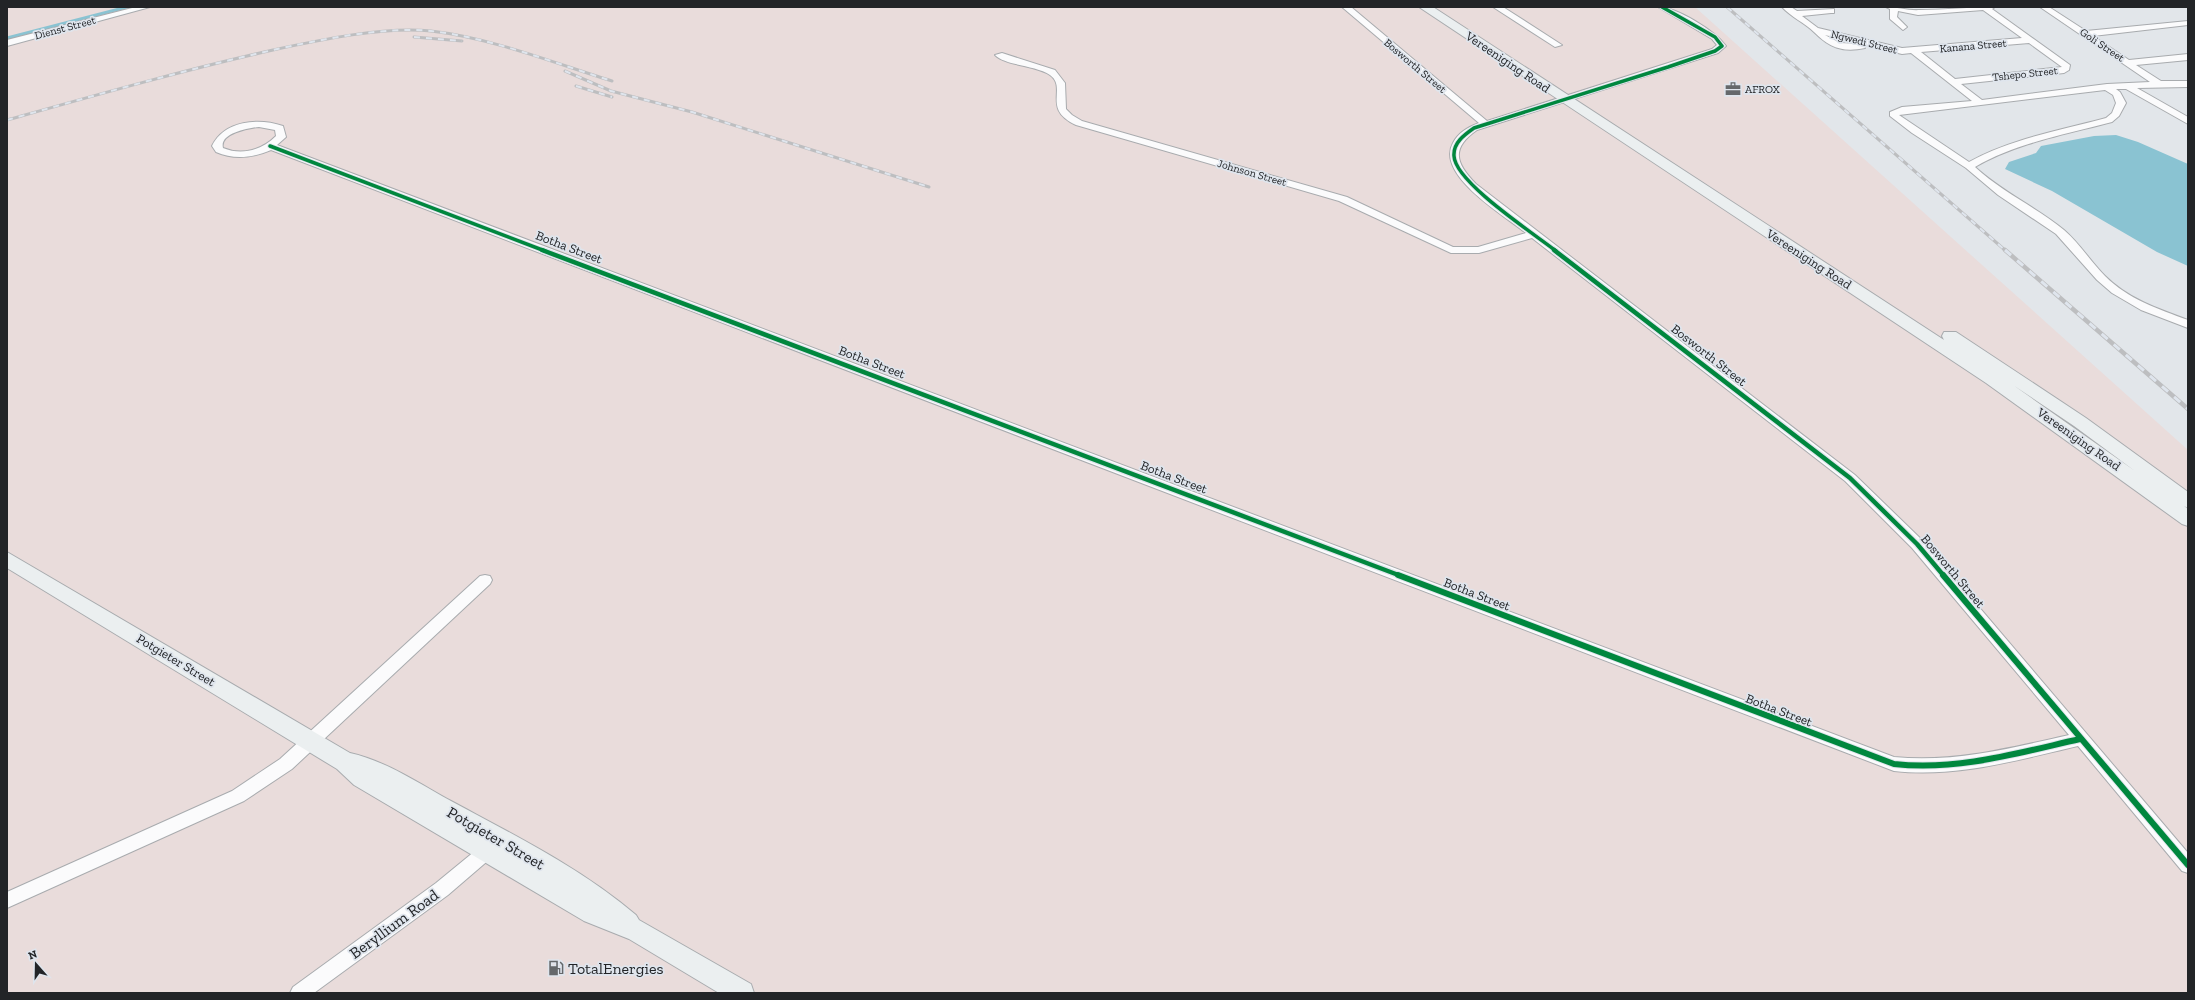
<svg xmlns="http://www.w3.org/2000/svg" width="2195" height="1000" viewBox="0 0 2195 1000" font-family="'Zilla Slab',serif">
<rect width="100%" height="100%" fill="#e2e6ea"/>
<path fill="#e9dcdb" d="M7 7H1695L2188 450V993H7Z"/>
<path fill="#8ac3d2" d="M2116 135 2138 142 2188 164V266L2157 252 2052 191 2005 169 2009 162 2036 153 2041 146 2094 136Z"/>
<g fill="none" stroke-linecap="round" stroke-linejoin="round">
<path stroke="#8ac3d2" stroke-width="3" d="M7 38 127 7"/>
<defs>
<path id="street" d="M136 7H150L7 46V40Z
M1342 7H1351L1487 121 1712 49 1717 45 1712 39 1658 7C1677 7 1715 31 1726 46L1718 53 1477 130C1451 148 1455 163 1476 184L1855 475 1922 540 2188 853V873L2182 871 2078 746C2017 760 1957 778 1894 771L271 150C252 158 234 160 216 152L212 146C225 120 259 118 283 126L286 137 277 145 1894 757C1954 763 2011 748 2069 735L1912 548 1845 481 1532 238 1479 253H1451L1339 201 1076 125C1041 109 1068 88 1050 75 1036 65 1006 66 995 55L1002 53 1055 70 1065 83 1066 109 1072 115 1082 121 1347 197 1453 247H1478L1526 233C1505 216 1435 175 1453 143 1458 133 1468 127 1479 123ZM259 127 275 130 276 136C262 150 242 156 223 148 219 133 249 128 259 127Z
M1493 7H1503L1562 45 1555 47Z
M1782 7H1791L1797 11 1834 9V13H1831L1802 16 1818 28 1902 48 2022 38 1983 10 1918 15 1898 11 1897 17 1907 27 1903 30 1890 19V9L1886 7C1897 7 1909 11 1920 10 1945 10 1970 7 1995 7L1992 9 2070 65 2069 70 2064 73 1961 84 1982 100 2107 84 2150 82 2040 7H2049L2086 31 2188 21V25L2093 36 2129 60 2188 54V60L2136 65 2161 81H2188V87L2137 88 2188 117V124L2126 89H2116L2120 92 2126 103 2119 116 2112 122C2067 134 2016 143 1975 167 2002 192 2036 207 2064 230 2080 244 2091 262 2105 276 2128 299 2158 309 2188 320V328L2141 310 2112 293 2097 280 2056 234 1998 195 1966 168 1912 133 1890 116V112L1902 107 1972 101 1911 53 1902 54 1865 45V48C1842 53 1829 47 1814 32 1805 23 1791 17 1782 7ZM1825 35 1861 44 1840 43ZM2029 43 2062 67 1955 79 1921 52ZM2105 90 2113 95 2116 103 2112 113 2106 118C2061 130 2010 139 1969 162L1899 115Z
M485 575 490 576 492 580 490 584 292 769 244 801 7 908V892L232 791 280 759 480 576Z
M492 839 498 842 500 847 498 852 448 895 314 993H290L293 987 436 883 486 842Z"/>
<path id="secondary" d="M1419 7H1433L1987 368 1944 340 1942 336 1944 332H1956L2086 418 2188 492V508L2184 506 2188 509V526L2182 524 1986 383ZM2013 385 2074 426 2135 471Z
M7 552 350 753C386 761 418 783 451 801 514 835 581 868 636 915L639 920 751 984 754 993H719L629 939 584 921 354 785 337 769 7 568Z"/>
</defs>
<use href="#street" stroke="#a8abae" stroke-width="2"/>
<use href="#secondary" stroke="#a8abae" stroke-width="2"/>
<use href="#street" fill="#fbfbfc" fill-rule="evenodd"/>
<use href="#secondary" fill="#ebeff0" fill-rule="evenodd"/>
<defs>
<path id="rail-far1" d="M1727 7 2006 251
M414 37 462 41
M565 71 611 91 692 112 929 187
M576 86 612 97
M7 120C96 95 184 70 273 50 319 40 385 26 431 31 492 38 554 63 612 81"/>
<path id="rail" d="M2005 250 2188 409"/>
</defs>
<use href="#rail-far1" stroke="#bdbec0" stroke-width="3"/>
<use href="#rail" stroke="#bdbec0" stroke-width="4.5"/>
<use href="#rail-far1" stroke="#dfe5ed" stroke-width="2" stroke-dasharray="6" stroke-linecap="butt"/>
<use href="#rail" stroke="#dfe5ed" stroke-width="3" stroke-dasharray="8" stroke-linecap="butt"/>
<defs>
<path id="cycleway-far2" d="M270 146 545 251
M1556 251C1533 233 1455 182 1454 156 1453 143 1464 135 1474 128L1668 67 1715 51 1722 46 1715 37 1662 7"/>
<path id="cycleway-far1" d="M542 250 1401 576
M1554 250 1850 478 1917 544 1944 576"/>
<path id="cycleway" d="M1398 575 1894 764C1958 771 2018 753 2080 739
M1943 575 2188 865"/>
</defs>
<use href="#cycleway-far2" stroke="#dfe5ed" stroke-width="5.5"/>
<use href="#cycleway-far1" stroke="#dfe5ed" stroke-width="7"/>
<use href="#cycleway" stroke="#dfe5ed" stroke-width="8"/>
<use href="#cycleway-far2" stroke="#00873e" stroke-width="3.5"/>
<use href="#cycleway-far1" stroke="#00873e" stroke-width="4.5"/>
<use href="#cycleway" stroke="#00873e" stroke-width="6"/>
</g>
<defs>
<symbol id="office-bare" viewBox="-9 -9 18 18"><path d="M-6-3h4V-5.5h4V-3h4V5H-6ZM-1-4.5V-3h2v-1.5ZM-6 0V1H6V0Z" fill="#65686b" stroke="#dfe5ed" stroke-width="2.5" paint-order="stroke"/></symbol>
<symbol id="fuel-bare" viewBox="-9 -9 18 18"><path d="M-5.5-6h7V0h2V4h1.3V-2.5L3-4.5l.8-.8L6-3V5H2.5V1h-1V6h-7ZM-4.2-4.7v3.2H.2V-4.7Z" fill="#65686b" stroke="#dfe5ed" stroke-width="2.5" paint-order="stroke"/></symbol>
</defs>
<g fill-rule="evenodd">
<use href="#office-bare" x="1722" y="78" width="22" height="22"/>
<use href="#fuel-bare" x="545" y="957" width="22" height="22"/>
</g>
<g text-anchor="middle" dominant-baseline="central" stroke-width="3.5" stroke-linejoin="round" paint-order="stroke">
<g font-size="11" fill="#222427" stroke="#dfe5ed">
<text transform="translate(65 28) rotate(-15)">Dienst Street</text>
<text transform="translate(1864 42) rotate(14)">Ngwedi Street</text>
<text transform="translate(2102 45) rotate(34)">Goli Street</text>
<text transform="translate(1973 46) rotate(-5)">Kanana Street</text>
<text transform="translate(1415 66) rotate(40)">Bosworth Street</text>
<text transform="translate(2025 74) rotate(-6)">Tshepo Street</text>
<text transform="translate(1252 173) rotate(16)">Johnson Street</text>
</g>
<g font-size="11" fill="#222427" stroke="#dfe5ed" text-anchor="start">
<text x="1745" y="89">AFROX</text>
</g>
<g font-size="13" fill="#222427" stroke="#dfe5ed">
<text transform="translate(1508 62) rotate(34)">Vereeniging Road</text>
<text transform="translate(569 247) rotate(21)">Botha Street</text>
<text transform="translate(1809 259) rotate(33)">Vereeniging Road</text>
<text transform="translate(1709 355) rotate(38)">Bosworth Street</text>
<text transform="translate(872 362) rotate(21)">Botha Street</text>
<text transform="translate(2079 439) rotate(35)">Vereeniging Road</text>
<text transform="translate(1174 477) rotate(21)">Botha Street</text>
<text transform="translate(1953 571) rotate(50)">Bosworth Street</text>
<text transform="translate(1477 594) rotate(21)">Botha Street</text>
<text transform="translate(176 660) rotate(31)">Potgieter Street</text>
<text transform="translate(1779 710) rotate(21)">Botha Street</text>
</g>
<g font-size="16" fill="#222427" stroke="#dfe5ed">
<text transform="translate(496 838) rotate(30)">Potgieter Street</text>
<text transform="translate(394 924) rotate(-36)">Beryllium Road</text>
</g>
<g font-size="16" fill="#222427" stroke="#dfe5ed" text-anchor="start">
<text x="568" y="968">TotalEnergies</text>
</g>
</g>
<rect width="2195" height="1000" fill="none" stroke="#222427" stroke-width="16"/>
<g transform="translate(36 964) rotate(340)" stroke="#dfe5ed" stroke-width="3" paint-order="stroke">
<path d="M0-3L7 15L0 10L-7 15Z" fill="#222427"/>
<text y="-6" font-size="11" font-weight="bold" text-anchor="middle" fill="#222427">N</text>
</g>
</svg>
